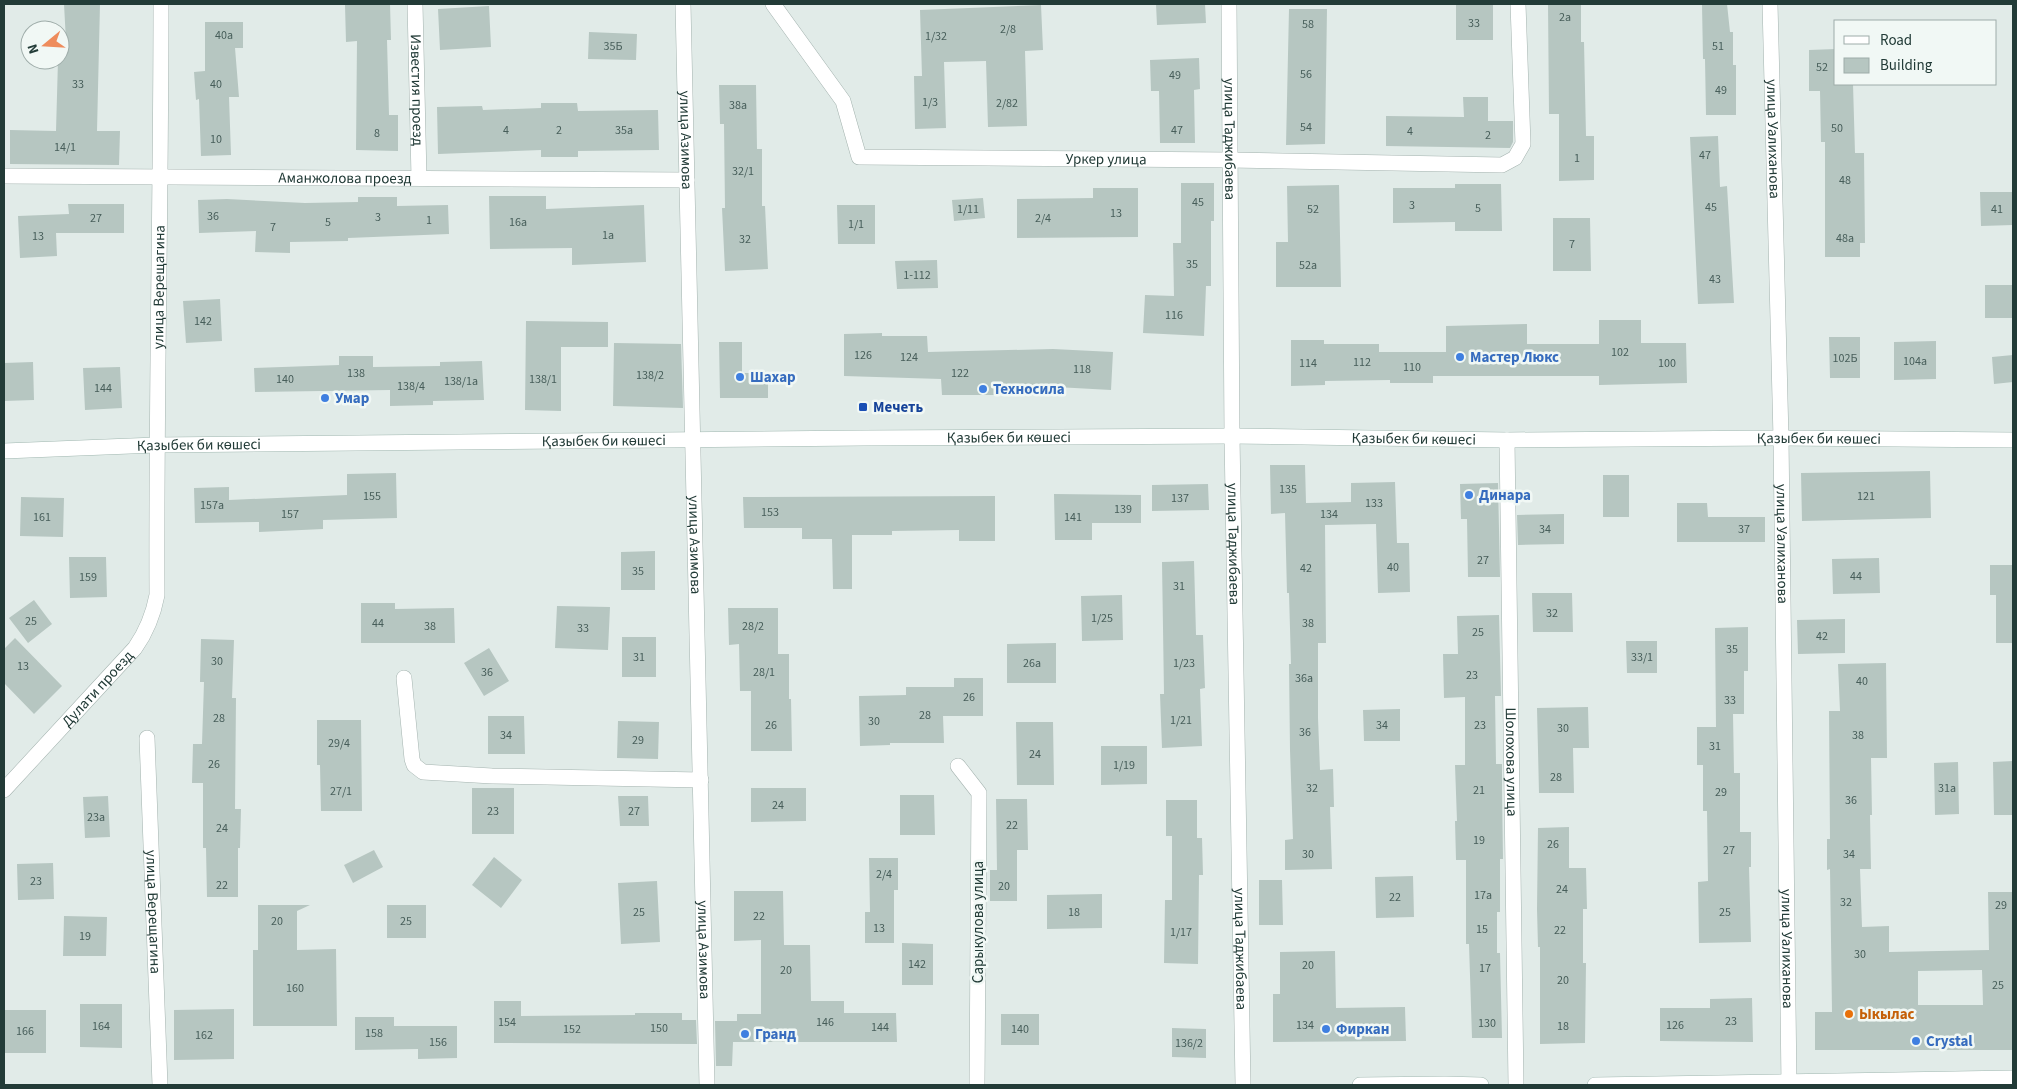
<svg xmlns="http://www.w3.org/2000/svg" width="2017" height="1089" viewBox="0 0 2017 1089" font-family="'Source Sans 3',sans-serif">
<rect width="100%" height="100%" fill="#e1ebe8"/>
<path fill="#b6c6c1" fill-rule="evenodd" d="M64 4H100L97 131H120L119 165 10 164V130L56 131 58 60H60V41H66Z
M390 4 391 40H387L389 115H398V151L356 150 357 41 346 42 345 5Z
M1156 4H1205L1206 23 1157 25Z
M1548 4H1581V42H1584L1586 136H1594V180L1559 181V114H1549Z
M1702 4H1727L1730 32H1733V65H1736V115H1706L1705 59H1703Z
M1041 5 1043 50 1025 51 1027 126 988 127 986 61 944 62 946 128 915 129 914 76H922L920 10Z
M1456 5H1493V40H1456Z
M489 6 491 47 440 50 438 9Z
M1289 9H1327L1325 144 1286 145Z
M205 22H243V48H235L239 97H229L231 155 201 156 199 99 196 100 194 72 205 71Z
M589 32 637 34 636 60 588 59Z
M1836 49V84H1853L1855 153H1864L1865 243H1860V257H1825V142H1821L1820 91H1809V50Z
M1199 58 1200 89 1194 90 1195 143H1160L1159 91H1151L1150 60Z
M719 85H756L757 149H762V206H765L768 269 725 271 722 208H725L724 124H720Z
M1463 97H1488V121H1513V142L1510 148 1386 146V116L1464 117Z
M541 103H577L578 111 658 110 659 150 578 151V157H541V150L438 154 437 107 482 106 483 110 541 108Z
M1718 136 1720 187 1727 186 1734 303 1698 304 1690 137Z
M1181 183H1214V221H1211V286H1206L1204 336 1143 333 1145 295 1174 296 1173 243H1181Z
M1455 184H1501L1502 231H1455V222L1393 223V188H1455Z
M1339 185 1341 287H1276V242H1288L1287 186Z
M1093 188H1138V237L1017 238V199L1093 198Z
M1980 192H2013V225L1981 226Z
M489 196H546V209L644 205 646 262 572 265V248L490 249Z
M358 197H397V206L448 205 449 234 348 238V241L290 242V253L255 252 256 231 199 233 198 200 227 199 305 203 358 202Z
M983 198 985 218 954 221 952 200Z
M68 204H124V233H56L57 256 20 258 18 216 69 214Z
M837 205H875V244H838Z
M1553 218H1590L1591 271H1553Z
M937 260 938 288 897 289 895 261Z
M1985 285H2013V318H1985Z
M220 299 222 341 186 343 183 301Z
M1599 320H1641V343H1686L1687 383 1599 385V376H1433V383H1390V380L1325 381V385L1291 386V340H1324V344H1379V352H1446V326L1527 324V344H1599Z
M526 321 608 322V347H561V411L525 410Z
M882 333V336H927L928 352 1053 349 1113 352 1111 390 1038 386V395H942L941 379 844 376V334Z
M1829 337H1860V378H1830Z
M1936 341V379L1894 380V342Z
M719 342H742V373H768V398H720Z
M614 343 681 344 683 408 613 406Z
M2013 355V382L1994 384 1992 357Z
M339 356H373V367L440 366V362L482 361 484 400 433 401V405L390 406V390L255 392 254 368 339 365Z
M33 362 34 400 4 401V363Z
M120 367 122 408 85 410 83 368Z
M1270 465H1305L1306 503 1351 502V483L1395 482 1397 543H1409L1410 592 1378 593 1376 524 1325 525 1326 643H1318V718L1320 770 1333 769 1334 807H1330L1332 869 1285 870V840L1293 839 1290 750 1289 664H1291L1289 593H1287L1285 513 1271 514Z
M1930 471 1931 518 1802 521 1801 473Z
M396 473 397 518 323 520V529L259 532V522L195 523 194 488 229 487V500L347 495V474Z
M1603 475H1629V517H1603Z
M1498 483 1500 577H1468L1467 519H1461L1460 484Z
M1208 484 1209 510 1152 511V485Z
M1054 494 1141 495V523H1092V540H1055Z
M995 496V541H959V530L892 531V535H852V589H833L832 539H802V528H744L743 497Z
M21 497 64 498 63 537 20 536Z
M1677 503H1707L1708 517H1765V542H1677Z
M1564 514V544L1518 545 1517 515Z
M655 551V590H621V552Z
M69 557H106L107 597 70 598Z
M1879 558 1880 593 1833 594 1832 559Z
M1194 561 1196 635H1203L1205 688 1200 689 1202 746 1162 748 1160 694H1164L1162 562Z
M1990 565H2013V643H1996V595H1990Z
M1532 593H1572L1573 632H1533Z
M1122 595 1123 640 1082 641 1081 596Z
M34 600 52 624 28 643 9 618Z
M361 603H395V609L454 608 455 643H361Z
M557 606 610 607 608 650 555 648Z
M728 608H778V654H789V699H791L792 751H751V691H740L739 644 729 645Z
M1499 615 1501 696H1495L1496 764H1502V789L1503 859H1500V912H1497V953H1500L1502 1038H1472L1469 944H1466V860H1456L1455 821H1457L1455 765H1465V697L1444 698 1443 654H1458L1457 616Z
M1845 619V653L1798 654 1797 620Z
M1748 627V671H1744V714H1733L1734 773H1740V832H1751V867H1749L1751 942 1699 943 1698 882 1708 881 1707 811H1703V765H1697V727H1716L1715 628Z
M622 637H656V677H622Z
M15 638 62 686 34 714 4 683V649Z
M201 639 234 640 232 698H236L235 809H241L240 848H238V897H207L206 848H203V783H192L193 744H202L204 682H200Z
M1626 641H1657V673H1627Z
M1056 643V683H1007V644Z
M489 648 509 681 484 696 464 663Z
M1886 663 1887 758H1871L1872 815H1870L1871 869H1860L1862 927 1889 926V952L1989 950 1988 892H2013V1050H1815V1012H1832L1830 869 1827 870V839H1830L1829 711H1840L1838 664ZM1982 970 1983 1005H1918V971Z
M954 678H983V716H943L944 743H890V745L860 746 859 696 906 695V687H954Z
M1588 707 1589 748H1573L1574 793H1539L1537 708Z
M1400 709V741H1364L1363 710Z
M488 716H524L525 754H488Z
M317 720H361L362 811H321L320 765H317Z
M618 721 659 722 658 759 617 758Z
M1016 722H1053L1054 785H1017Z
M1101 746H1147V784L1101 785Z
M2013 761V815H1994L1993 762Z
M1958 762 1959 814 1935 815 1934 763Z
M472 788H514V834H472Z
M751 788H806V821L751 822Z
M900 795H934L935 835H900Z
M108 796 110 837 85 838 83 797Z
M618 796H648L649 826H620Z
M996 799H1027L1028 850H1017V901H990V870H997Z
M1166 800H1197V838H1202L1203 875H1199L1198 964 1164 963 1165 900H1172V836H1166Z
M1569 827V868H1586L1587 909H1583V963H1586L1585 1043 1540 1044V947H1538L1537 909 1538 828Z
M374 850 383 867 353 883 344 865Z
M494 857 522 880 501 908 472 885Z
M869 858H898V890H894V943H865V912H870Z
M53 863 54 899 18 900 17 864Z
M1413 876 1414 917 1376 918 1375 877Z
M1259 880H1282L1283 925H1259Z
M657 881 660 942 621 944 618 883Z
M734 891H783L784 945H810L811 1001H844V1013H896L897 1042H733L732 1066H716L715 1021H737V1014H761V940L734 941Z
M1102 894V928L1047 929V895Z
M258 905H310L297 911V950L336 949 337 1026H253V950H258Z
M387 905H426V938H387Z
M64 916 107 917 106 956H63Z
M902 943 933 944V985H902Z
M1335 951 1336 1008 1405 1007 1406 1041 1273 1042V994H1280V952Z
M1752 998 1753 1042 1660 1041V1008H1710V999Z
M494 1001H521V1016L635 1015V1013H682V1020H696L697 1044 494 1043Z
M80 1004H122V1048L80 1047Z
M234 1009V1059L174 1060V1010Z
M4 1010H46V1053H4Z
M1001 1014H1039V1045H1001Z
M355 1017H394V1026H457V1058L418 1059V1049L355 1050Z
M1172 1028 1206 1029V1058L1172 1057Z"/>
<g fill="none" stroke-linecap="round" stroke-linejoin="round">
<defs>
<g id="minor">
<path id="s1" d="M415 4 419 178"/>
<path id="s2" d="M683 4 707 1085"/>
<path id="s3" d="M773 4 843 101 859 157 1230 160 1502 165 1515 158 1523 144 1518 4"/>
<path id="s4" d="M1229 4 1232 436 1243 1085"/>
<path id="s5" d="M1770 4 1781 438 1789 1085"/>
<path id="s6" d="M4 176 687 180"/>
<path id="s7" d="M1507 440 1516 1085"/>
<path d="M404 678 412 759 414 765 423 772 492 776 701 780"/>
<path id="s8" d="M147 738 160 1085"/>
<path d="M958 766 979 793 977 1085"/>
<path id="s9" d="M4 790 135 648C147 631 153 616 157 595 156 398 161 201 161 4"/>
</g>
<g id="secondary">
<path id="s10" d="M4 451 156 445 864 438 1232 436 1507 440 1781 438 2013 440"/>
<path d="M1360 1085 1445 1084 1481 1085"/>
<path d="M1595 1085 2013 1078"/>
</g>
</defs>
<use href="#minor" stroke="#a4b3af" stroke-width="16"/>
<use href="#secondary" stroke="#a0b7b0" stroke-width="16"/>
<use href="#minor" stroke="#fff" stroke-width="15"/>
<use href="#secondary" stroke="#fff" stroke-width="15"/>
</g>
<g fill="#3f7fe0" stroke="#f1f8f5" stroke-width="2">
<circle cx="1460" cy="357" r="5"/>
<circle cx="740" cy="377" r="5"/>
<circle cx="983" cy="389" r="5"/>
<circle cx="325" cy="398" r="5"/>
<circle cx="1469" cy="495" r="5"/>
<circle cx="1326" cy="1029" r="5"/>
<circle cx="745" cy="1034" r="5"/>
<circle cx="1916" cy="1041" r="5"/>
</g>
<rect fill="#1a4fb4" stroke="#f1f8f5" stroke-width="2" x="858" y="402" width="10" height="10" rx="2.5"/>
<circle fill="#e8710a" stroke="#f1f8f5" stroke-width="2" cx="1849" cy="1014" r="5"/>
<g text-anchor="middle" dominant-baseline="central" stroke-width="5" stroke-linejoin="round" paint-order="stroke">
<g font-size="12" fill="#475e5a">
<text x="1565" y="17">2а</text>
<text x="1474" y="23">33</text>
<text x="1308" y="24">58</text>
<text x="1008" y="29">2/8</text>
<text x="224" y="35">40а</text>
<text x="936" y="36">1/32</text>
<text x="613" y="46">35Б</text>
<text x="1718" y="46">51</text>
<text x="1822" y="67">52</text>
<text x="1306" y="74">56</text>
<text x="1175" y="75">49</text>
<text x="78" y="84">33</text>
<text x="216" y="84">40</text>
<text x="1721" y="90">49</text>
<text x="930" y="102">1/3</text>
<text x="1007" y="103">2/82</text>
<text x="738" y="105">38а</text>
<text x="1306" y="127">54</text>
<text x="1837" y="128">50</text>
<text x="506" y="130">4</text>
<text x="559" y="130">2</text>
<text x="624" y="130">35а</text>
<text x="1177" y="130">47</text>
<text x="1410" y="131">4</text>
<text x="377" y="133">8</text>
<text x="1488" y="135">2</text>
<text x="216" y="139">10</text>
<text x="65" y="147">14/1</text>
<text x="1705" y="155">47</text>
<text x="1577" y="158">1</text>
<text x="743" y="171">32/1</text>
<text x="1845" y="180">48</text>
<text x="1198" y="202">45</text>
<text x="1412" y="205">3</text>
<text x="1711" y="207">45</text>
<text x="1478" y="208">5</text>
<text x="968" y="209">1/11</text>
<text x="1313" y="209">52</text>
<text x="1997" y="209">41</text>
<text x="1116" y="213">13</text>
<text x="213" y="216">36</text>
<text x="378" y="217">3</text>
<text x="96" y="218">27</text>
<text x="1043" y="218">2/4</text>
<text x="429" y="220">1</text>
<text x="328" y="222">5</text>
<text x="518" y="222">16а</text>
<text x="856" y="224">1/1</text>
<text x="273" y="227">7</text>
<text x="608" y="235">1а</text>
<text x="38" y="236">13</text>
<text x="1845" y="238">48а</text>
<text x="745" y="239">32</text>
<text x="1572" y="244">7</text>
<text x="1192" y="264">35</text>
<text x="1308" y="265">52а</text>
<text x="917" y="275">1-112</text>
<text x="1715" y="279">43</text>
<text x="1174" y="315">116</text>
<text x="203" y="321">142</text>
<text x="1620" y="352">102</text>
<text x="863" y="355">126</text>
<text x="909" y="357">124</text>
<text x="1845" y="358">102Б</text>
<text x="1915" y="361">104а</text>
<text x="1362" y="362">112</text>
<text x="1308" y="363">114</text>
<text x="1667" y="363">100</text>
<text x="1412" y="367">110</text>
<text x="1082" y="369">118</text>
<text x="356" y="373">138</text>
<text x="960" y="373">122</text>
<text x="650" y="375">138/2</text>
<text x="285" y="379">140</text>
<text x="543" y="379">138/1</text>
<text x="461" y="381">138/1а</text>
<text x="411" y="386">138/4</text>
<text x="103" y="388">144</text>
<text x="1288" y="489">135</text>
<text x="372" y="496">155</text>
<text x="1866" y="496">121</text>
<text x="1180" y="498">137</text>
<text x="1374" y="503">133</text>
<text x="212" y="505">157а</text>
<text x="1123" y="509">139</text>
<text x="770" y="512">153</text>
<text x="290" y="514">157</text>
<text x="1329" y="514">134</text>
<text x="42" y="517">161</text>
<text x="1073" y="517">141</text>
<text x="1545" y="529">34</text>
<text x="1744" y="529">37</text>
<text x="1483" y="560">27</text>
<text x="1393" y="567">40</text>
<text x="1306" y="568">42</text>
<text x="638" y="571">35</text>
<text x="1856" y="576">44</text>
<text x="88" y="577">159</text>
<text x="1179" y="586">31</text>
<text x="1552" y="613">32</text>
<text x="1102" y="618">1/25</text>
<text x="31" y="621">25</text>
<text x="378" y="623">44</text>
<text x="1308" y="623">38</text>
<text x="430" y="626">38</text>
<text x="753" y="626">28/2</text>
<text x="583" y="628">33</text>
<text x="1478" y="632">25</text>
<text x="1822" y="636">42</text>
<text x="1732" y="649">35</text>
<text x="639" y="657">31</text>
<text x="1642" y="657">33/1</text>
<text x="217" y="661">30</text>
<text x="1032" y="663">26а</text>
<text x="1184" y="663">1/23</text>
<text x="23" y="666">13</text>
<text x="487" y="672">36</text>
<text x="764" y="672">28/1</text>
<text x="1472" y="675">23</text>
<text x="1304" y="678">36а</text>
<text x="1862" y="681">40</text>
<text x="969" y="697">26</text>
<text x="1730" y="700">33</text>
<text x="925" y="715">28</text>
<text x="219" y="718">28</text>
<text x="1181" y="720">1/21</text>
<text x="874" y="721">30</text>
<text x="771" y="725">26</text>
<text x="1382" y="725">34</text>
<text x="1480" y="725">23</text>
<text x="1563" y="728">30</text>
<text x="1305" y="732">36</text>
<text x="506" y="735">34</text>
<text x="1858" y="735">38</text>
<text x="638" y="740">29</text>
<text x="339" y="743">29/4</text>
<text x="1715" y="746">31</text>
<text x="1035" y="754">24</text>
<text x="214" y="764">26</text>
<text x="1124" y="765">1/19</text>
<text x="1556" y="777">28</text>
<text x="1312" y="788">32</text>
<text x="1947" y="788">31а</text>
<text x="1479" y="790">21</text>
<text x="341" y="791">27/1</text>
<text x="1721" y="792">29</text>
<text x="1851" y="800">36</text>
<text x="778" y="805">24</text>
<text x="493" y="811">23</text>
<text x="634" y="811">27</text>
<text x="96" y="817">23а</text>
<text x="1012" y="825">22</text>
<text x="222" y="828">24</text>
<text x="1479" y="840">19</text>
<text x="1553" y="844">26</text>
<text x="1729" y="850">27</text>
<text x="1308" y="854">30</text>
<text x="1849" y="854">34</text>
<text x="884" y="874">2/4</text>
<text x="36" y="881">23</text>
<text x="222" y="885">22</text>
<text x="1004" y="886">20</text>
<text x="1562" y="889">24</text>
<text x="1483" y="895">17а</text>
<text x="1395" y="897">22</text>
<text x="1846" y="902">32</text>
<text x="2001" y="905">29</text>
<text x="639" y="912">25</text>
<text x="1074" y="912">18</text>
<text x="1725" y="912">25</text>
<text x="759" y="916">22</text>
<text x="277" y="921">20</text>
<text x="406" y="921">25</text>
<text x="879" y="928">13</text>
<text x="1482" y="929">15</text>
<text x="1560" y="930">22</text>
<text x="1181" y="932">1/17</text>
<text x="85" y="936">19</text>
<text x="1860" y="954">30</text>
<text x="917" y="964">142</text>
<text x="1308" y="965">20</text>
<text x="1485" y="968">17</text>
<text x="786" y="970">20</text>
<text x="1563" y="980">20</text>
<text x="1998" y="985">25</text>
<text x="295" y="988">160</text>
<text x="1731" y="1021">23</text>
<text x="507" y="1022">154</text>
<text x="825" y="1022">146</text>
<text x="1487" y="1023">130</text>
<text x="1305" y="1025">134</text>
<text x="1675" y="1025">126</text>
<text x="101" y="1026">164</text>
<text x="1563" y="1026">18</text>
<text x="880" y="1027">144</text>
<text x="659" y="1028">150</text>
<text x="572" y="1029">152</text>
<text x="1020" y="1029">140</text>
<text x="25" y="1031">166</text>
<text x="374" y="1033">158</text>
<text x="204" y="1035">162</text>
<text x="438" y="1042">156</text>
<text x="1189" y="1043">136/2</text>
</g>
<g font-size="15" fill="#223b37" stroke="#f1f8f5">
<text stroke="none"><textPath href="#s1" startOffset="86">Известия проезд</textPath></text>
<text stroke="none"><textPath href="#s2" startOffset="136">улица Азимова</textPath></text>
<text stroke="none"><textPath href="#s4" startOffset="135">улица Таджибаева</textPath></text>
<text stroke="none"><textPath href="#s5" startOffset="135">улица Уалиханова</textPath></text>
<text stroke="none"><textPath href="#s3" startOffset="425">Уркер улица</textPath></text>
<text stroke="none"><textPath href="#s6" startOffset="341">Аманжолова проезд</textPath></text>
<text stroke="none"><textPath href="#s9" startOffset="559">улица Верещагина</textPath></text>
<text stroke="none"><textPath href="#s10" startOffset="1005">Қазыбек би көшесі</textPath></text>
<text stroke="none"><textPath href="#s10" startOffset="1410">Қазыбек би көшесі</textPath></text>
<text stroke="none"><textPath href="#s10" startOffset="1815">Қазыбек би көшесі</textPath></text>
<text stroke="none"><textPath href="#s10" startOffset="600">Қазыбек би көшесі</textPath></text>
<text stroke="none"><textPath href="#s10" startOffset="195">Қазыбек би көшесі</textPath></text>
<text stroke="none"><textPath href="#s2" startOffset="541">улица Азимова</textPath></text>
<text stroke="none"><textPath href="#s5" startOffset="540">улица Уалиханова</textPath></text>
<text stroke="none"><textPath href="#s4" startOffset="540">улица Таджибаева</textPath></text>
<text stroke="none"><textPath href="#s9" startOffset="138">Дулати проезд</textPath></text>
<text stroke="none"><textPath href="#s7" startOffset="322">Шолохова улица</textPath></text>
<text stroke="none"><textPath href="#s8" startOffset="174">улица Верещагина</textPath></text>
<text transform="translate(978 922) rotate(-90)">Сарыкулова улица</text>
<text stroke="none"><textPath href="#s2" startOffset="946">улица Азимова</textPath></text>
<text stroke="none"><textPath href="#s4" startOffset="945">улица Таджибаева</textPath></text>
<text stroke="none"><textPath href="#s5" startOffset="945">улица Уалиханова</textPath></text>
</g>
<g font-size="15" font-weight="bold" fill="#366cbe" stroke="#f1f8f5" text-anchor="start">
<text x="1470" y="357">Мастер Люкс</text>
<text x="750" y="377">Шахар</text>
<text x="993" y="389">Техносила</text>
<text x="335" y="398">Умар</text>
<text x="1479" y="495">Динара</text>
<text x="1336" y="1029">Фиркан</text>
<text x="755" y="1034">Гранд</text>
<text x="1926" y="1041">Crystal</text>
</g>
<g font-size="15" font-weight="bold" fill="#164399" stroke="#f1f8f5" text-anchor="start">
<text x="873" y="407">Мечеть</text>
</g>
<g font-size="15" font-weight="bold" fill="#c56008" stroke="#f1f8f5" text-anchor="start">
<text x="1859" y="1014">Ыкылас</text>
</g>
</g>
<rect width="2017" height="1089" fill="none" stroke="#223b37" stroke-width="10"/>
<rect x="1834" y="20" width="162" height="65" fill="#f1f8f5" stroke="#9eaca9"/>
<rect x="1844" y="36" width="25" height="8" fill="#ffffff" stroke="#9eaca9"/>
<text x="1880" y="45" font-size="15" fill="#223b37">Road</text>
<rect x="1844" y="58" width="25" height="15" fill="#b6c6c1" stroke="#9eaca9"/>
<text x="1880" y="70" font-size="15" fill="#223b37">Building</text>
<g transform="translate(45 45) rotate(252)"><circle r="24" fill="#f1f8f5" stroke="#9eaca9"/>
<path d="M0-4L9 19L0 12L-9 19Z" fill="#ee8c5c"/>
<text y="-8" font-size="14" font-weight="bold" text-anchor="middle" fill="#223b37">N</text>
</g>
</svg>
